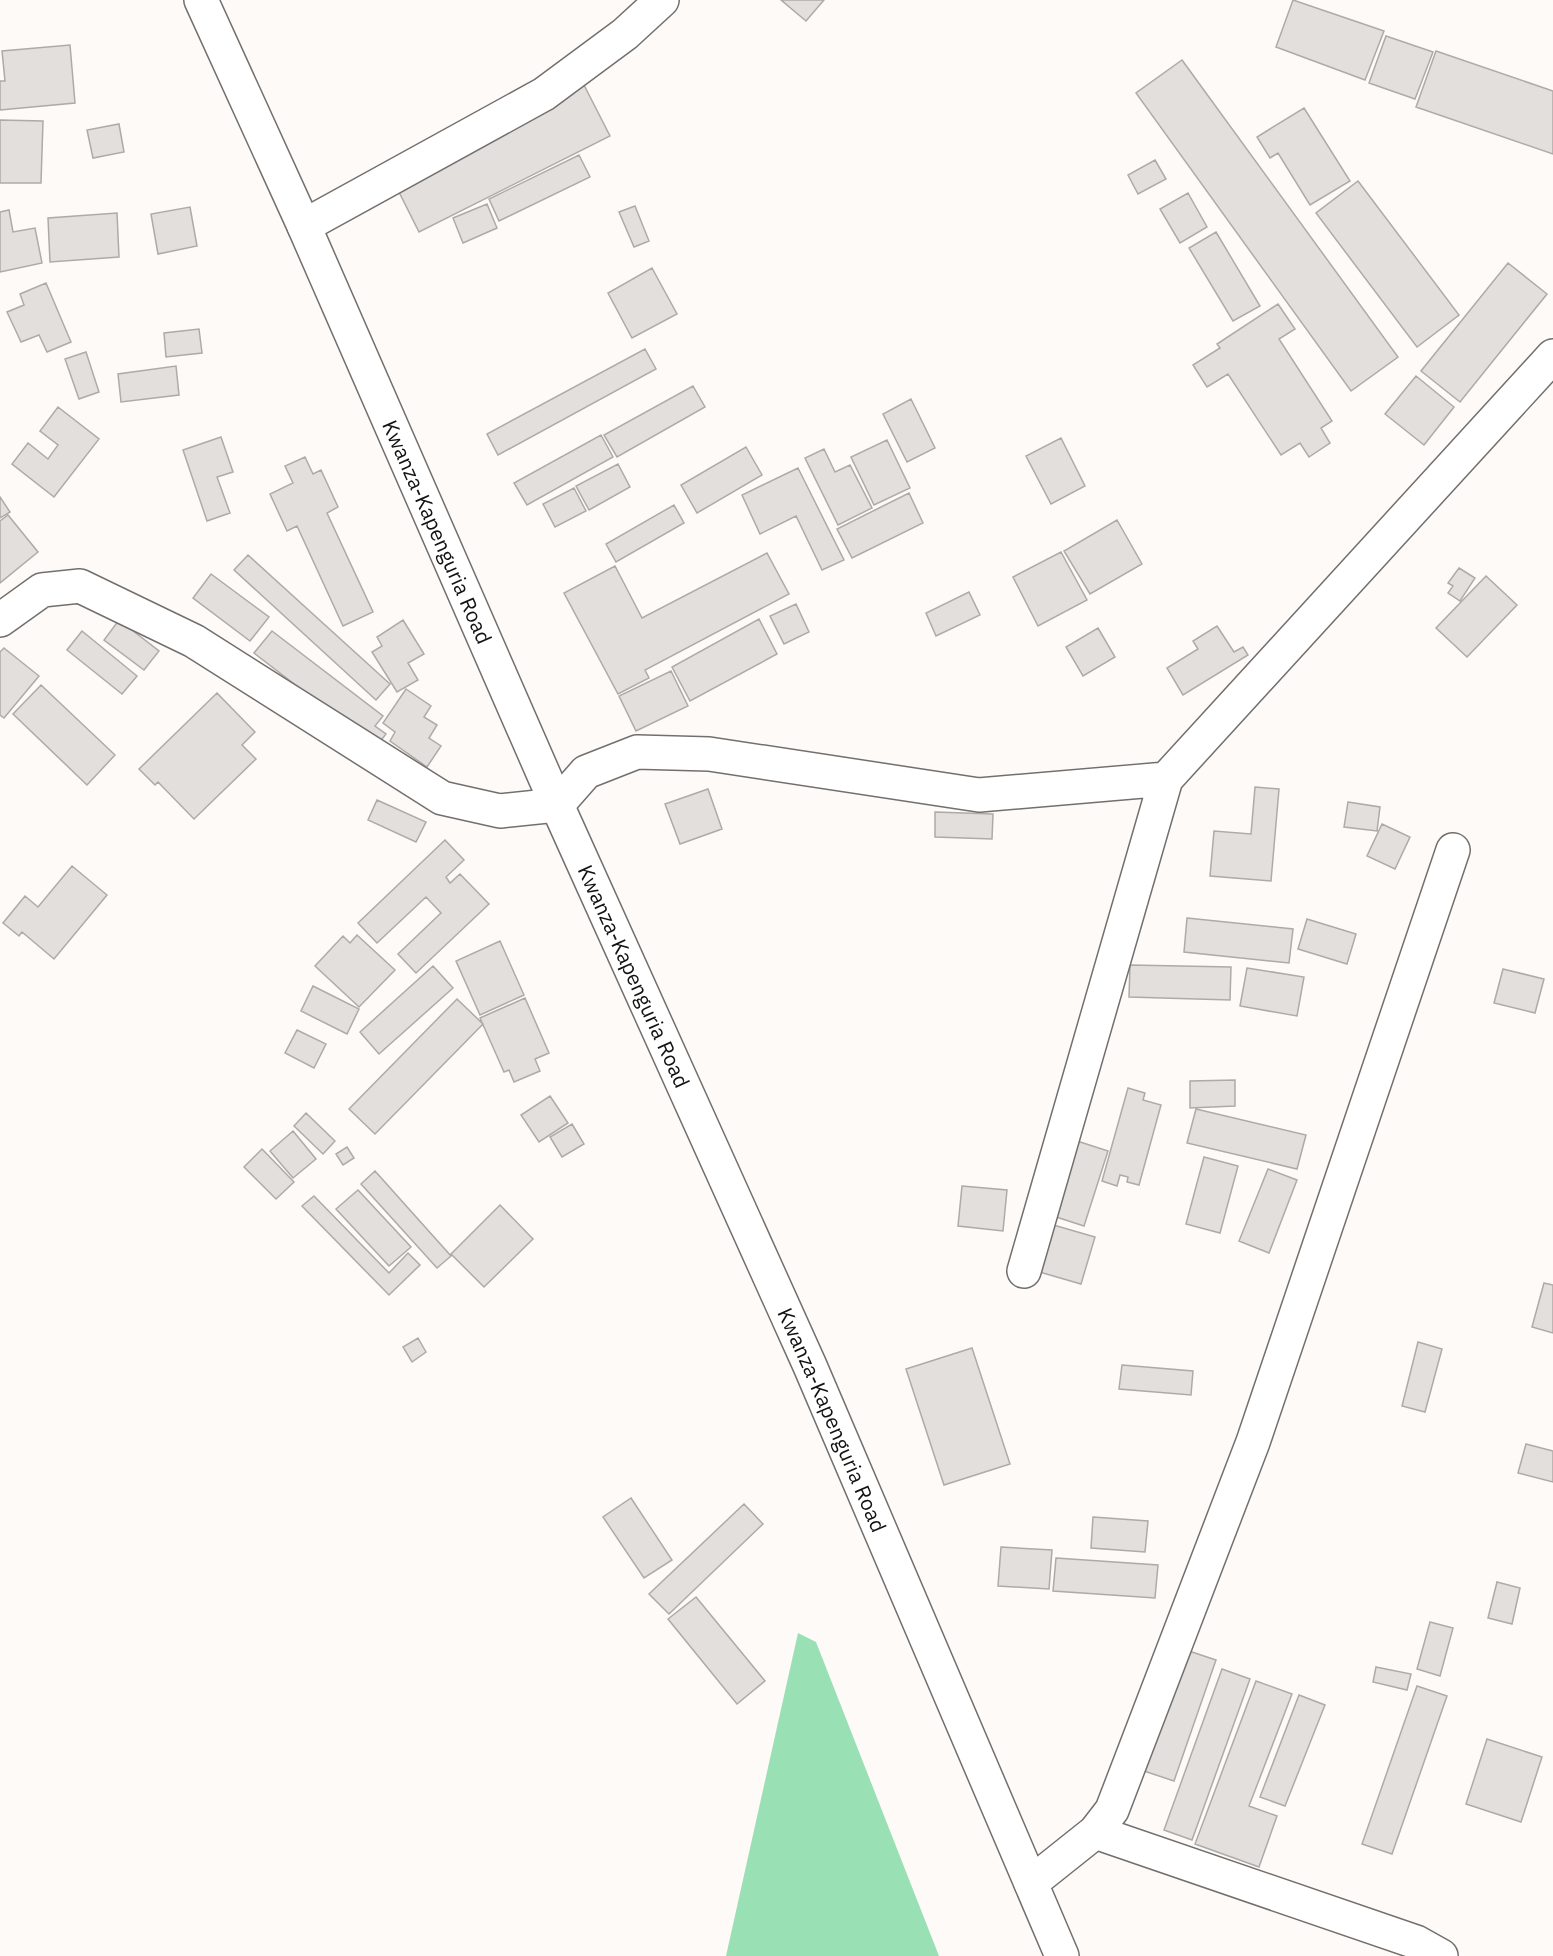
<svg xmlns="http://www.w3.org/2000/svg" width="1553" height="1956" viewBox="0 0 1553 1956" font-family="'IBM Plex Sans',sans-serif">
<rect width="100%" height="100%" fill="#fefaf7"/>
<path fill="#99e0b5" d="M798 1633 816 1642 939 1956H726Z"/>
<path fill="#e3dfdd" stroke="#aeaaa8" stroke-width="1.5" d="M781 0H824L806 21Z
M1293 0 1384 31 1365 80 1276 47Z
M1386 36 1433 52 1415 99 1369 83Z
M70 45 75 103 0 110V81H5L2 51Z
M1436 51 1553 91V154L1416 107Z
M1182 60 1398 357 1351 391 1136 93Z
M584 85 610 136 419 232 394 182Z
M1304 108 1350 181 1310 205 1278 153 1270 158 1257 137Z
M0 120 43 121 41 183H0Z
M119 124 124 152 93 158 87 130Z
M579 155 590 177 499 221 489 199Z
M1155 160 1166 179 1138 194 1128 175Z
M1358 181 1459 315 1417 347 1316 213Z
M1188 193 1207 227 1180 243 1160 209Z
M487 204 497 228 463 243 453 218Z
M635 206 649 241 634 247 619 212Z
M190 207 197 246 158 254 151 214Z
M9 210 13 232 35 228 42 263 0 272V212Z
M117 213 119 257 50 262 48 218Z
M1216 232 1260 306 1233 321 1189 248Z
M1508 263 1547 294 1460 402 1421 371Z
M652 268 677 314 632 338 608 293Z
M46 283 71 342 47 352 39 335 21 342 7 312 24 305 20 294Z
M1278 304 1295 329 1279 339 1332 421 1321 428 1330 443 1309 457 1300 443 1281 455 1228 374 1207 387 1193 365 1220 348 1217 344Z
M199 329 202 353 166 357 164 333Z
M645 349 656 369 498 455 487 434Z
M86 352 99 392 79 399 65 359Z
M176 366 179 395 121 402 118 374Z
M1416 376 1454 407 1424 445 1385 414Z
M693 386 705 407 617 457 604 435Z
M911 399 935 448 907 462 883 414Z
M58 407 99 439 54 497 12 464 28 443 48 459 58 445 40 431Z
M601 435 613 457 527 505 514 483Z
M221 437 233 472 217 477 230 513 207 521 183 450Z
M1061 438 1085 486 1051 504 1026 456Z
M887 440 910 488 874 505 851 457Z
M746 447 762 475 697 513 681 485Z
M824 449 835 472 850 465 872 508 838 525 805 458Z
M305 457 313 474 321 470 338 507 327 513 373 612 343 626 297 526 287 531 270 494 293 483 285 466Z
M618 464 630 487 589 510 576 486Z
M798 468 844 560 822 570 796 516 760 534 742 495Z
M574 488 586 511 555 527 543 504Z
M909 493 923 523 852 558 837 529Z
M0 497 10 512 0 518Z
M674 505 684 523 616 562 606 544Z
M8 515 38 552 0 583V521Z
M1117 520 1142 564 1090 594 1064 551Z
M1061 552 1087 600 1038 626 1013 577Z
M767 553 789 594 645 670 649 678 618 694 564 593 615 566 642 618Z
M248 555 390 684 376 700 234 570Z
M1459 568 1475 578 1460 601 1448 593 1453 586 1448 583Z
M211 574 269 617 250 641 193 598Z
M1486 576 1517 605 1467 657 1436 628Z
M969 592 980 615 936 636 926 613Z
M796 604 809 632 784 644 770 616Z
M759 619 777 654 690 701 672 667Z
M119 620 159 651 144 670 104 640Z
M403 620 424 654 408 663 418 680 397 692 372 652 382 646 377 637Z
M1217 626 1234 652 1243 647 1248 655 1183 695 1167 668 1198 649 1193 641Z
M1098 628 1115 657 1083 676 1066 647Z
M82 631 137 676 122 694 67 650Z
M272 631 383 716 375 726 386 734 376 747 254 653Z
M4 648 39 676 4 718 0 715V652Z
M671 671 688 706 636 731 619 696Z
M41 685 115 755 87 785 13 714Z
M406 689 431 706 424 717 437 725 429 738 441 746 427 767 390 741 395 732 383 723Z
M217 693 255 732 242 745 256 759 194 819 158 782 155 785 139 769Z
M1255 787 1279 789 1271 881 1210 876 1214 831 1251 834Z
M708 789 722 829 680 844 665 804Z
M377 800 426 822 416 842 368 820Z
M1348 802 1380 807 1377 831 1344 827Z
M935 812 993 814 992 839 935 837Z
M1382 824 1410 837 1395 869 1367 856Z
M445 840 464 860 446 877 450 883 460 874 489 904 416 973 398 954 441 913 426 897 377 943 358 923Z
M72 866 107 895 54 959 22 932 19 936 3 923 25 896 38 907Z
M1187 918 1293 929 1289 963 1184 952Z
M1307 919 1356 934 1347 964 1298 949Z
M357 935 395 970 359 1007 315 966 343 936 350 943Z
M500 941 524 995 480 1015 456 961Z
M1130 965 1231 967 1230 1000 1129 997Z
M433 966 453 988 379 1054 360 1032Z
M1247 968 1304 977 1297 1016 1240 1006Z
M1503 969 1544 979 1535 1013 1494 1003Z
M313 986 359 1009 347 1034 301 1011Z
M525 998 549 1053 535 1059 540 1071 514 1082 509 1070 504 1072 480 1018Z
M457 999 483 1024 375 1134 349 1109Z
M297 1030 326 1044 314 1068 285 1053Z
M1235 1080V1106L1190 1108V1081Z
M1128 1088 1145 1093 1143 1100 1161 1105 1139 1185 1127 1182 1128 1177 1120 1175 1117 1186 1102 1181Z
M550 1096 568 1123 539 1142 521 1115Z
M1196 1109 1306 1135 1297 1169 1187 1143Z
M306 1113 335 1141 323 1154 294 1126Z
M572 1124 584 1144 562 1157 550 1137Z
M293 1131 316 1159 293 1178 270 1151Z
M1074 1140 1108 1151 1084 1226 1050 1215Z
M347 1147 354 1158 343 1165 336 1154Z
M262 1149 294 1182 276 1199 244 1167Z
M1204 1157 1238 1166 1220 1233 1186 1224Z
M1268 1169 1297 1180 1269 1253 1239 1241Z
M375 1171 451 1256 437 1268 361 1184Z
M962 1186 1007 1190 1003 1231 958 1226Z
M358 1190 411 1247 389 1266 336 1209Z
M314 1196 389 1273 408 1253 420 1265 389 1295 302 1206Z
M500 1205 533 1239 484 1287 451 1254Z
M1050 1224 1095 1237 1081 1284 1036 1271Z
M1544 1283 1553 1285V1333L1532 1327Z
M418 1338 426 1352 412 1362 403 1347Z
M1418 1342 1442 1349 1425 1412 1402 1406Z
M972 1348 1010 1464 944 1485 906 1369Z
M1122 1365 1193 1371 1191 1395 1119 1389Z
M1526 1444 1553 1451V1482L1518 1473Z
M631 1498 672 1560 644 1578 603 1517Z
M744 1504 763 1524 669 1614 649 1594Z
M1093 1517 1148 1521 1145 1552 1091 1548Z
M1001 1547 1052 1550 1049 1589 998 1586Z
M1056 1558 1158 1565 1155 1598 1053 1591Z
M1497 1582 1520 1588 1512 1624 1488 1618Z
M696 1597 765 1681 737 1704 668 1619Z
M1430 1622 1453 1628 1440 1676 1417 1669Z
M1186 1650 1216 1660 1174 1781 1144 1771Z
M1376 1667 1411 1674 1407 1690 1373 1682Z
M1222 1669 1250 1679 1192 1840 1164 1830Z
M1256 1681 1292 1694 1249 1806 1277 1816 1259 1867 1195 1844Z
M1417 1686 1447 1696 1392 1854 1362 1844Z
M1299 1695 1325 1705 1285 1806 1260 1797Z
M1487 1739 1542 1757 1521 1822 1466 1804Z"/>
<g fill="none" stroke-linecap="round" stroke-linejoin="round">
<defs>
<path id="street" d="M304 226 544 94 625 34 662 0
M0 620 42 590 80 586 194 641 442 798 500 811 557 805 586 772 637 752 709 754 979 795 1166 779 1553 356
M1024 1271 1166 779
M1095 1832 1416 1942 1441 1956
M1031 1883 1095 1832 1112 1810 1253 1442 1453 850"/>
<g id="secondary">
<path id="s1" d="M201 0 304 226 557 805 810 1366 1062 1956"/>
</g>
</defs>
<use href="#street" stroke="#736f6d" stroke-width="36"/>
<use href="#secondary" stroke="#736f6d" stroke-width="36"/>
<use href="#street" stroke="#fff" stroke-width="33"/>
<use href="#secondary" stroke="#fff" stroke-width="33"/>
</g>
<g text-anchor="middle" dominant-baseline="central" stroke-width="5" stroke-linejoin="round" paint-order="stroke">
<g font-size="21" fill="#131211" stroke="#fefaf7">
<text stroke="none"><textPath href="#s1" startOffset="582">Kwanza-Kapenguria Road</textPath></text>
<text stroke="none"><textPath href="#s1" startOffset="1068">Kwanza-Kapenguria Road</textPath></text>
<text stroke="none"><textPath href="#s1" startOffset="1554">Kwanza-Kapenguria Road</textPath></text>
</g>
</g>
</svg>
